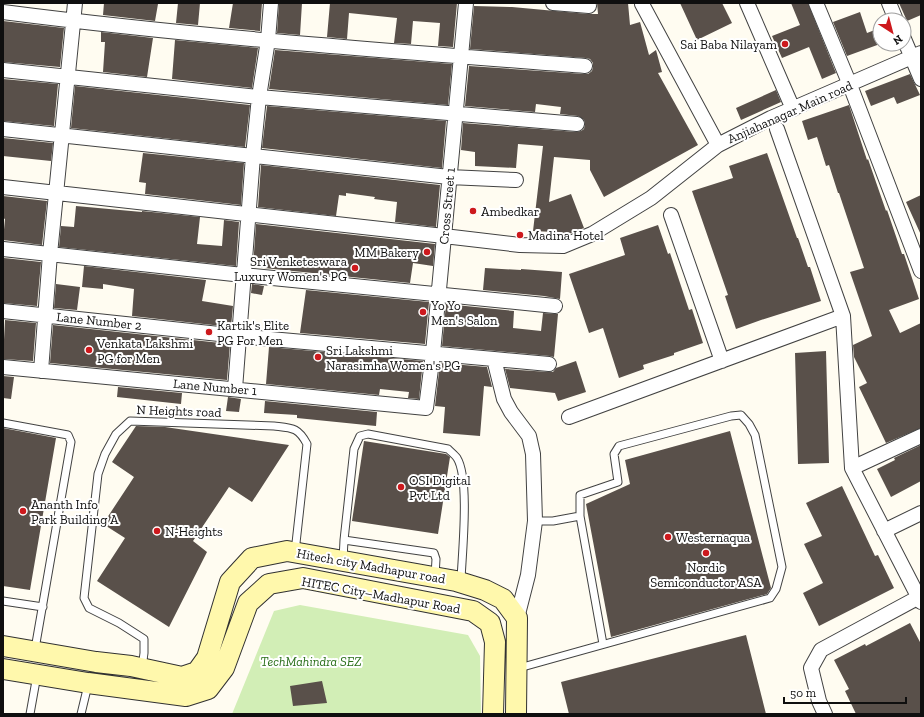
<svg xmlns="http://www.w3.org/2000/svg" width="924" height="717" viewBox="0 0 924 717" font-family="'Zilla Slab',serif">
<rect width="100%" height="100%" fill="#fffcf1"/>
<path fill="#d2eeb6" d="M300 605 468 635 480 656 481 714H232L274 611Z"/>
<path fill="#59504a" d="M104 3 158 4 155 21 103 15Z
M178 3H200L198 25 176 23Z
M233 3H262L260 31 229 28Z
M279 3H302L300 35 277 33Z
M330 3H457L453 47 438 46 440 23 413 21 411 44 394 43 397 18 349 13 347 39 327 37Z
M597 3H628L630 25 640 22 649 55 656 50 662 72 658 73 698 145 604 197 590 170V160L554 157 549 202 571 194 584 228 561 237H556L554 232 533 231 543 146 518 144 516 168 475 166V152L461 150 463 123 576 132 581 131 584 129 585 124 584 120 578 116 560 114 561 107 536 104 535 112 465 106 469 66 584 74H588L592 71 593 67V63L590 59 586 58 470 49 474 6 512 7 588 14H598Z
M680 3H722L732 23 697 40Z
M791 3H808L836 73 822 79 809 47 782 58 772 36 800 25Z
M899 3H921V15L907 21Z
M860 12 867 33 880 28V44L847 56 833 22Z
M3 21 64 28 60 67 3 62Z
M101 32 153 38 147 77 103 72 105 42H101Z
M175 40 258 48 252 88 172 79Z
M275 50 452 64 448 105 269 89Z
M910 74 920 95 897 104 894 97 871 106 865 91Z
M3 79 58 84 54 126 3 121Z
M75 86 250 105 245 147 71 128Z
M776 90 781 102 741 120 736 108Z
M849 105 867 160 868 159 886 211 887 210 902 254H904L919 299 889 310 900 333 921 323V428L886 443 859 387 867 383 854 357 853 345 872 336 850 272 864 268 839 193H838L829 165 826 166 817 137 808 140 802 121Z
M267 106 446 121 442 168 262 148Z
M3 138 53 143 51 161 3 156Z
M143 153 244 163 241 205 145 194 146 183 139 182Z
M767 153 797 238H798L808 267H810L821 301 761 320 736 329 725 296 728 295 692 191 733 178 729 166Z
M261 165 440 185 436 227 395 222 397 202 374 199 375 197 346 193V196L339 195 336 216 258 207Z
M921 195V235L906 202Z
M3 196 47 201 42 245 3 240 5 219 3 218Z
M76 206 142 212V211L200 217 197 244 222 246 224 220 239 222 236 266 59 247 61 226 74 227Z
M256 224 435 244 433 266 413 263 410 283 253 267Z
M658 225 668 254 670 253 689 310 692 309 703 343 674 353V355L643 365 644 369 619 378 603 328 589 333 569 274 625 255 620 238Z
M4 258 41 262 37 306 3 303Z
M84 266 206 280 202 301 233 306 231 327 132 316 134 289 103 284V289L82 287Z
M485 268 521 270V269L562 272 560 299 544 296 483 290Z
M56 284 80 287 77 310 54 308Z
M252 284 264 286 262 295 251 293Z
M306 290 429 302 425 344 300 333Z
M446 304 514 311 513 328 541 331 543 313 558 314 554 357 550 356 442 346Z
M5 320 36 323 33 361 3 359Z
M53 325 230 344 227 380 50 363Z
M269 347 423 361 419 399 408 398 409 392 380 389 379 395 266 384Z
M826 351 829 463 798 464 795 353Z
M576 361 586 392 558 401 555 393 510 388 505 369 549 372H553L556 368Z
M440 363 487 367 492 387 484 386 480 436 443 433 445 407 435 406Z
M3 376 14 377 11 399 3 398Z
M118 387 182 393 181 404 117 397Z
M228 397 241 399 239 412 226 411Z
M265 401 377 412 376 426 297 418V415L264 413Z
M136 426 165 427 289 445 252 502 229 487 193 541 207 552 169 627 97 581 125 538 103 524 134 477 112 462Z
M3 428 56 438 30 590 3 586Z
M730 431 771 588 767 594 611 637 586 504 630 484 625 460Z
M364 441 446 454 450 457 438 534 352 521Z
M921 445V481L891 497 877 469 895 460 894 458Z
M842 486 875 556 878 555 894 588 819 626 803 593 823 583 804 544 822 536 806 503Z
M910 623 921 644V714H856L845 691 849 689 834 660 865 644 866 646Z
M746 635 766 714H569L561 682Z
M322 681 327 703 293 706 290 686Z"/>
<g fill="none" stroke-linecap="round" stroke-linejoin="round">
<defs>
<path id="lane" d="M3 423 68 435 71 442 35 649
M580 516 603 644
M344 540 434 553 436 559 435 576
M343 560 344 540 354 449 360 436 368 434 448 449C451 452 455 455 457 458 470 479 462 554 461 580
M3 601 43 607
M142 668 144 653V639L119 623 89 608 84 598 98 474 105 454 116 434 130 421 274 426C292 428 298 427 307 444L295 552
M519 668 770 598 776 589 782 567 755 435 749 424 741 415 731 416 619 446 614 454 618 482 580 495V516L553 521H535
M30 714 37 675
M81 714 88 685"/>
<path id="street" d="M553 3 589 6
M747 3 793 109
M816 3 850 85 921 271
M889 3 896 20
M642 4 718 145
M3 12C196 37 391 51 585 66
M904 39 921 79
M3 70 259 97 577 124
M3 129 449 177 516 180
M777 129 843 316 852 468 921 602
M3 187 444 236 520 245 563 246 592 234 651 198 718 145 771 118 921 53
M671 215 722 361
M3 249 243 275 555 306
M3 311 238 336 494 359 504 399 511 412 529 436 533 454 535 521 528 575 517 618
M494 359 549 364
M3 367 426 408 433 353 466 3
M41 371 50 254 75 3
M235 389 253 156 259 97 268 40 271 3
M569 417 843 316
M852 468 921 436
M884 531 921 513
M825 714 819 701 811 668 821 650 921 596"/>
<path id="secondary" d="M3 646 96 662 131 666 182 677 197 672 207 658 230 582 252 558 287 551 456 581 485 590 503 599 517 618 516 714
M3 669 88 683 186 696 208 689 224 668 248 603 269 584 303 578 473 611 490 623 495 642 493 714"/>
</defs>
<use href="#lane" stroke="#424242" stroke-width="9"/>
<use href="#street" stroke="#424242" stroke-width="16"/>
<use href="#secondary" stroke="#313131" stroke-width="22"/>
<use href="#lane" stroke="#fff" stroke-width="7"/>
<use href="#street" stroke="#fff" stroke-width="14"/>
<use href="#secondary" stroke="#fff8ac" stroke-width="20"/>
</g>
<g fill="#cd191d" stroke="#fff" stroke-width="1.5">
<circle cx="785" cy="44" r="4"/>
<circle cx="473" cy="211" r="4"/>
<circle cx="520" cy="235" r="4"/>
<circle cx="427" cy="252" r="4"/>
<circle cx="355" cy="268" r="4"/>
<circle cx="423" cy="312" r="4"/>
<circle cx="209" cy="332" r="4"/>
<circle cx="89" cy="350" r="4"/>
<circle cx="318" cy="357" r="4"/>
<circle cx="401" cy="487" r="4"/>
<circle cx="23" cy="511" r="4"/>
<circle cx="157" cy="531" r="4"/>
<circle cx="668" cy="537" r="4"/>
<circle cx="706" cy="553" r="4"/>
</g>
<g text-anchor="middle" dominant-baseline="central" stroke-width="4" stroke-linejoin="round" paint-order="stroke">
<g font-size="13" fill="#0f0f0f" stroke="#fff" text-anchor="start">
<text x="777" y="44" text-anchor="end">Sai Baba Nilayam</text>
<text x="481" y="211">Ambedkar</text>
<text x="528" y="235">Madina Hotel</text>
<text x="419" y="252" text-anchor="end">MM Bakery</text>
<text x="347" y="261" text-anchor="end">Sri Venketeswara<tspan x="347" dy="15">Luxury Women's PG</tspan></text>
<text x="431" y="305">Yo Yo<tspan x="431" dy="15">Men's Salon</tspan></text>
<text x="217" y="325">Kartik's Elite<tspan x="217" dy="15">PG For Men</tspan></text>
<text x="97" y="343">Venkata Lakshmi<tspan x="97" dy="15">PG for Men</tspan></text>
<text x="326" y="350">Sri Lakshmi<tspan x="326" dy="15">Narasimha Women's PG</tspan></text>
<text x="409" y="480">OSI Digital<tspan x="409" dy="15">Pvt Ltd</tspan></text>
<text x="31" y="504">Ananth Info<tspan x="31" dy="15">Park Building A</tspan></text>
<text x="165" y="531">N-Heights</text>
<text x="676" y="537">Westernaqua</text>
<text x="706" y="567" text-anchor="middle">Nordic<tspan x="706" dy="15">Semiconductor ASA</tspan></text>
</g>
<g font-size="13" fill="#0f0f0f" stroke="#fff">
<text transform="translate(790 112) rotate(-24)">Anjiahanagar Main road</text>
<text transform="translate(447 206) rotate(-85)">Cross Street 1</text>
<text transform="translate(99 321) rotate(6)">Lane Number 2</text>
<text transform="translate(215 387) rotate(5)">Lane Number 1</text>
<text transform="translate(179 411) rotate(2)">N Heights road</text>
<text transform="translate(371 566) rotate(10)">Hitech city Madhapur road</text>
<text transform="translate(381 595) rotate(10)">HITEC City–Madhapur Road</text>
</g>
<g font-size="13" font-style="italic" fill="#286e18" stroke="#fff">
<text x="311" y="661">TechMahindra SEZ</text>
</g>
</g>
<rect width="924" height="717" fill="none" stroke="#0f0f0f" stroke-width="8"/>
<g transform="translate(892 32) rotate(144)"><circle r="19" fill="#ffffff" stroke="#9f9f9f"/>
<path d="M0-3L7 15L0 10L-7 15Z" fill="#cd191d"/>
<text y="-6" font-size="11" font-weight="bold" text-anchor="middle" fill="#0f0f0f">N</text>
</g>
<path d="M784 697v6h122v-6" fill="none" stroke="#0f0f0f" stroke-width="2"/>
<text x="790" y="697" font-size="12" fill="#0f0f0f" stroke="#ffffff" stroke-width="3" paint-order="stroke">50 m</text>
</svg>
